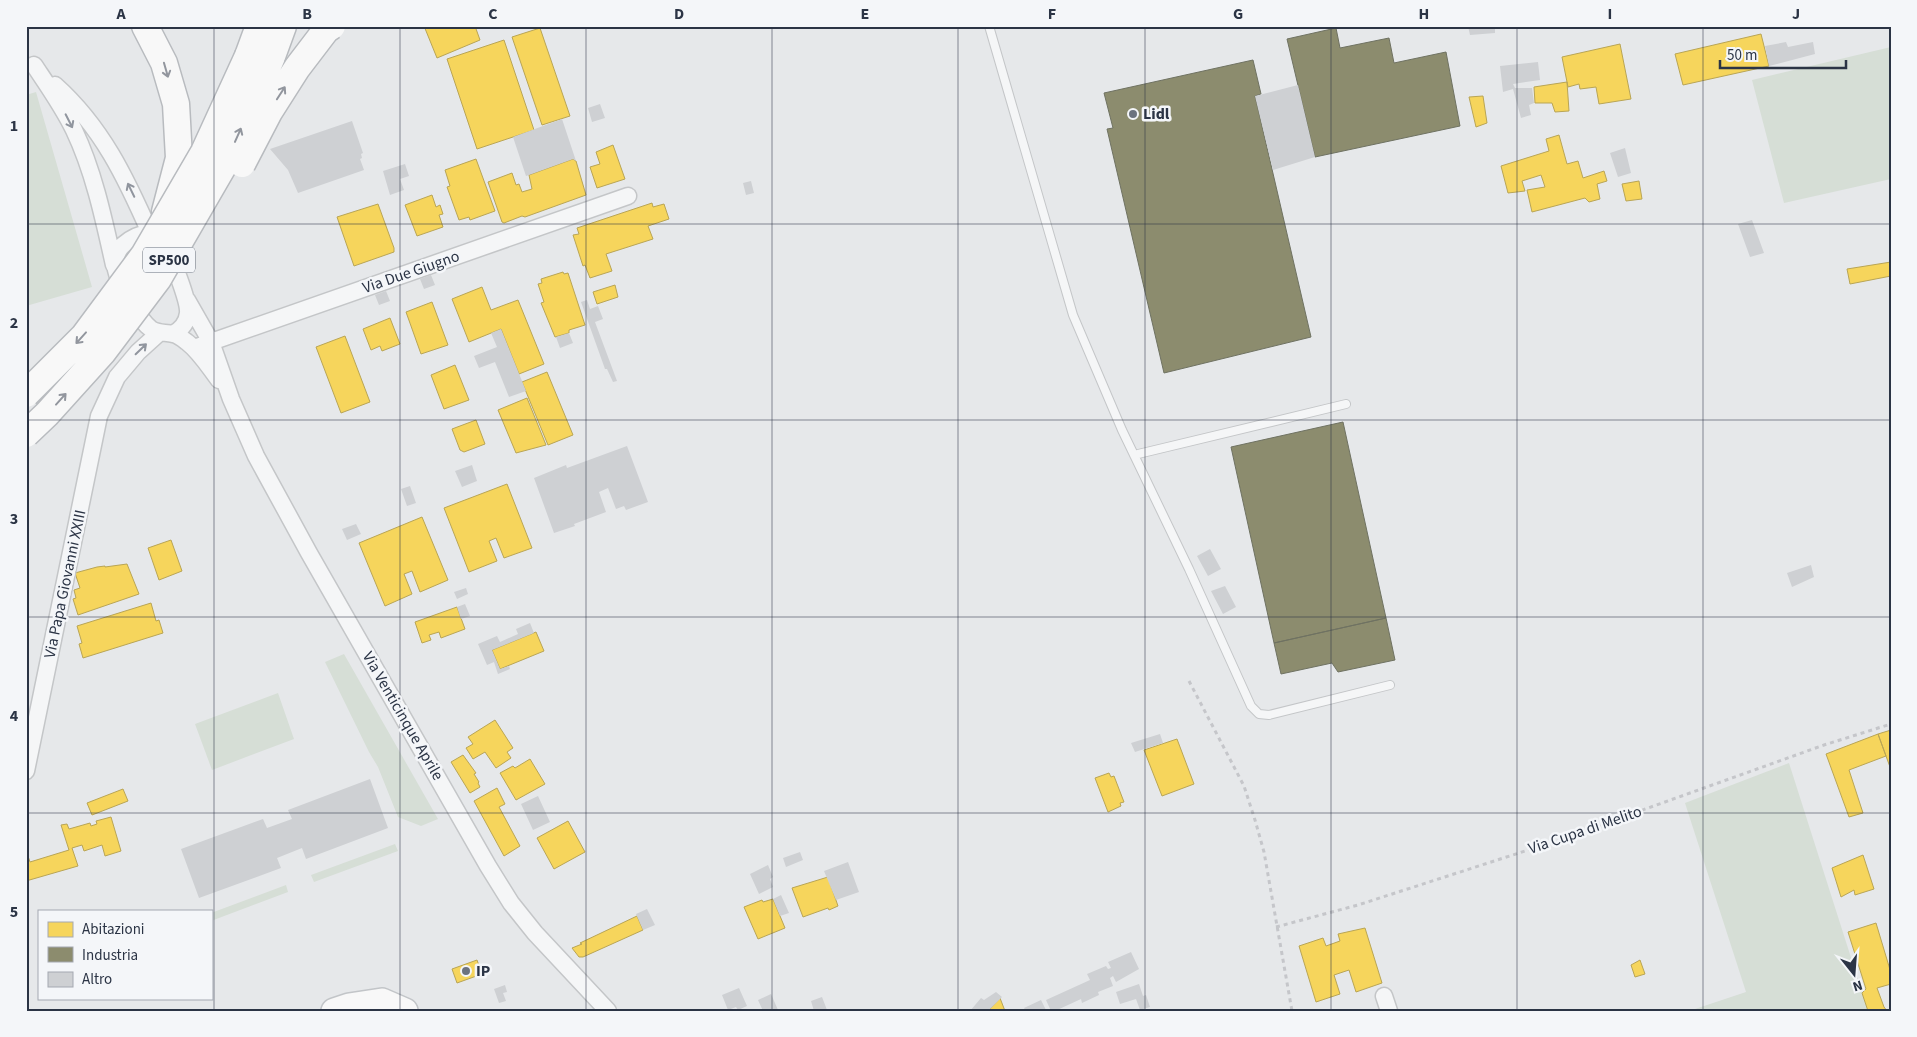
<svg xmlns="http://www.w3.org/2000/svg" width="1917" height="1037" viewBox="0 0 1917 1037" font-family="'Source Sans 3',sans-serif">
<rect width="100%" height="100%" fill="#e6e8ea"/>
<path fill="#d6ded6" d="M1891 47V179L1784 203 1752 80Z
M36 92 92 287 26 306V95Z
M344 654 438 819 421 826 398 817 378 767 369 752 325 662Z
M278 693 294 739 212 770 195 724Z
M1789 763 1868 1011H1689L1746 992 1685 803Z
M395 844 398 851 314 882 311 875Z
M286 885 288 892 211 921V913Z"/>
<path fill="#f6d55c" stroke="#b9a555" d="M424 26H475L480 40 437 58Z
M540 28 570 116 542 125 512 37Z
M1761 34 1769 66 1683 85 1675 54Z
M504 40 534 130 477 149 447 59Z
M1620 44 1631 99 1599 104 1596 87 1580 89 1579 84 1568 87 1562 57Z
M1567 82 1569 111 1555 112 1552 103H1535L1534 87Z
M1483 96 1487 123 1476 127 1469 97Z
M1559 135 1567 164 1578 161 1583 178 1604 171 1607 181 1597 184 1600 199 1589 202 1585 198 1532 212 1527 190 1545 187 1541 175 1522 181 1525 191 1508 193 1501 166 1549 151 1546 139Z
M613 145 625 179 597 188 590 167 600 164 596 152Z
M476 159 495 211 470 220 469 217 459 220 447 187 450 186 445 170Z
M573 159 576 161 586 195 525 217 522 216 504 223 502 222 488 182 512 173 516 185 519 184 522 192 532 189 529 175Z
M1639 181 1642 199 1626 201 1622 184Z
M432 195 436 207 440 205 443 214 439 215 443 227 417 236 405 205Z
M652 203 653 207 664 204 669 219 648 226 653 239 606 254 612 271 590 278 585 265 583 266 573 235 579 234 577 228Z
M378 204 394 248V252L354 266 337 217Z
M1891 262V276L1850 284 1847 269Z
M563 272 564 274 568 273 585 325 569 330V333L555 337 541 303 544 302 538 284 542 283 541 279Z
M615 285 618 297 597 304 593 292Z
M482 287 491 310 518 300 544 364 519 374 501 329 469 342 452 299Z
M432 302 448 345 421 354 406 312Z
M390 318 400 344 382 351 380 346 371 350 363 329Z
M345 336 370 402 341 413 316 347Z
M455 365 469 400 444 409 431 375Z
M547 372 573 435 548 445 522 382Z
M527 398 546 445 516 453 498 410Z
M476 420 485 444 464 452 460 450 452 429Z
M507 484 532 548 504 558 496 538 489 541 497 561 469 572 444 508Z
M422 517 448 580 420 592 412 571 404 574 412 594 385 606 359 543Z
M171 540 182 571 159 580 148 548Z
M127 564 139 594 78 615 73 599 76 598 74 590 80 588 75 573 97 567 105 566V567Z
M151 603 156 621 159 620 163 633 83 658 79 644 82 643 77 626Z
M457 607 465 629 441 638 439 632 429 635 431 640 422 643 415 622Z
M536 632 544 651 500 669 492 650Z
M495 720 513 748 507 752 511 758 496 768 485 752 473 759 466 748 473 744 468 737Z
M1891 730V767H1890L1878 734Z
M1878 734 1886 756 1849 770 1863 813 1849 817 1826 754Z
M1177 739 1194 784 1162 796 1144 750Z
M463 755 476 773 474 774 479 782 478 783 480 787 470 793 451 762Z
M530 759 545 784 516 800 500 773 513 766 515 768Z
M1109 773 1111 777 1114 776 1124 802 1120 803 1121 806 1108 812 1095 778Z
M497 788 505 804 499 807 520 846 504 856 474 801Z
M123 789 128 801 92 815 87 803Z
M111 817 121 851 105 856 102 845 84 851 82 845 72 848 78 866 26 881V857L28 856 30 862 69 850 61 825 67 824 69 829 90 823 91 826 97 824 96 821Z
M568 821 585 852 554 869 537 838Z
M1863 855 1874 889 1855 895 1854 890 1841 897 1832 868Z
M828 877 838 906 829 910 828 908 803 917 792 888Z
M773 899 785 928 758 939 744 907 762 900 763 902Z
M637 916 643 930 583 957H579L572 948 582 944 580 943Z
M1876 923 1891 973V984L1877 988 1884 1007 1887 1011H1868L1862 993 1866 989 1848 932Z
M1365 928 1382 983 1356 992 1349 970 1334 975 1340 994 1316 1002 1299 946 1323 938 1326 946 1340 941 1338 934Z
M477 960 482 974 457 983 452 969Z
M1640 960 1645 974 1635 977 1631 965Z
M1000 998 1005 1011H988Z"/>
<path fill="#8c8c6e" stroke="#6f7262" d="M1336 28 1340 48 1389 38 1394 63 1446 52 1460 126 1315 157 1287 39Z
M1253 60 1261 94 1255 96 1311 337 1164 373 1107 129 1113 128 1104 93Z
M1343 422 1386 618 1274 643 1231 447Z
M1386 618 1395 660 1338 672 1332 663 1281 674 1274 643Z"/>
<path fill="#ced0d3" d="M1468 26H1495V33L1470 35Z
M1786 42 1788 47 1813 42 1815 54 1769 66 1765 46Z
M1538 62 1540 80 1513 84 1515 88H1532L1534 103 1529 105 1531 115 1521 118 1513 89 1503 92 1500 66Z
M1298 85 1315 157 1273 170 1255 96Z
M600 104 605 118 592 122 588 108Z
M562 119 576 161 573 159 526 176 513 137Z
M352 121 363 153 361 154 362 158 360 159 364 170 298 193 288 170 270 149Z
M1625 148 1631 173 1618 177 1610 153Z
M405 164 409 176 400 179 404 190 390 195 383 171Z
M751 181 754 193 746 195 743 183Z
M1752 220 1764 253 1750 257 1738 224Z
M431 275 435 285 424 289 420 279Z
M386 291 390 301 379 305 375 295Z
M587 300 590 309 598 306 603 319 595 322 617 381 613 382 607 369H605L581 302Z
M501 329 526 391 509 397 495 362 479 368 474 356 497 347 491 333Z
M569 333 573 343 560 348 556 337Z
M627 446 648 502 626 510 624 506 616 509 608 488 599 492 606 512 574 524 575 526 554 533 534 478 566 465 567 468Z
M472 465 477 481 462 487 455 471Z
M410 486 416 503 407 506 401 489Z
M356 524 361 534 347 540 342 529Z
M1210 549 1221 569 1208 576 1197 556Z
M1811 565 1814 577 1792 587 1787 573Z
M1225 586 1236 607 1223 614 1211 591Z
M466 588 468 594 457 599 454 592Z
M465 604 470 616 461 619 457 607Z
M530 623 534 633 492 650 500 669 509 666 510 669 498 674 494 662 487 665 478 644 497 636 500 642 518 634 516 629Z
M1160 734 1163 743 1135 752 1131 743Z
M370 779 388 828 306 859 302 848 277 858 281 868 199 898 181 849 263 819 267 828 292 819 288 810Z
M538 796 550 822 533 830 521 804Z
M800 852 803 860 786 867 783 858Z
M848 862 859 892 836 900 824 871Z
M768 865 773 877 770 879 773 887 759 894 750 874Z
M781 895 789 913 780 916 773 899Z
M647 909 655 925 643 930 636 914Z
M1131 952 1139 969 1116 982 1113 976 1110 978 1113 986 1098 992 1099 995 1082 1003 1081 999 1055 1011H1051L1046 1000 1090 980 1087 974 1106 966 1108 969 1111 968 1108 962Z
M1139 984 1143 996 1146 995 1150 1007 1140 1010 1136 999 1120 1004 1116 992Z
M505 985 507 992 503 993 506 1001 499 1003 494 989Z
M739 988 747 1006 738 1010 736 1007 728 1010 722 995Z
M996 992 1002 997 988 1011H970L981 998 984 1000Z
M771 994 778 1010 763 1011 758 1000Z
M822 997 827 1010 814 1011 811 1001Z
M1041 1000 1046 1010 1026 1011 1024 1008Z"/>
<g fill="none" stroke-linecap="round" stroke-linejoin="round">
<defs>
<path id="service" d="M989 26 1073 315 1122 430 1189 569 1251 706 1259 714 1269 715 1390 685
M1134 455 1346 404"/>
<path id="minor" d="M34 65C48 86 63 107 74 130 94 172 104 220 114 265
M55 85C102 127 126 178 151 235
M187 300 211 342 231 399 256 456 309 553 488 866 511 903 535 933 608 1011
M173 334C182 329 187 323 188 313 189 302 172 257 165 247 162 243 156 237 151 235 140 232 131 238 123 245 116 251 114 260 116 270 119 285 138 319 151 329 159 334 165 332 173 334 178 335 183 339 187 342 200 352 209 367 219 380
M194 348 628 196
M26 771 99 416 117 377 138 352 159 333
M1384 996 1389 1011"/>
<path id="primary" d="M334 1011 349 1006 382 1001 405 1011"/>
<path id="trunk" d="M145 26 164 63 176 104 179 158 165 212
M248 56 259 26
M271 59 283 26"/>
</defs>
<use href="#service" stroke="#c4c6c8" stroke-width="10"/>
<use href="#minor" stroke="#c4c6c8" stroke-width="19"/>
<use href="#primary" stroke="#c2c5c8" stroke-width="28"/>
<use href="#trunk" stroke="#b8bbbf" stroke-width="29"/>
<path stroke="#c5c6ca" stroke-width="3" stroke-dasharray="4 4" stroke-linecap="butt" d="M1189 681 1244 786 1255 820 1264 852 1292 1011
M1276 927 1358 905 1556 841 1824 745 1891 724"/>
<use href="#service" stroke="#f5f6f7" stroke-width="8"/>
<use href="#minor" stroke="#f5f6f7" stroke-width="16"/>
<use href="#primary" stroke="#f8f8f8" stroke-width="25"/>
<use href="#trunk" stroke="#f8f8f8" stroke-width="26"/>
<defs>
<path id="trunk-bridge" d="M242 164 269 112 297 68 326 30 332 26
M26 394 84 336 144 255 204 152 248 56
M26 434 47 414 103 352 158 279 224 165 271 59"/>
</defs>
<use href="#trunk-bridge" stroke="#b8bbbf" stroke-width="29" stroke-linecap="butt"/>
<use href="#trunk-bridge" stroke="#f8f8f8" stroke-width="26"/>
</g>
<defs><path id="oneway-shaft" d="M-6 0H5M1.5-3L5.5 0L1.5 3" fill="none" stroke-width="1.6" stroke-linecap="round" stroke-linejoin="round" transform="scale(1.25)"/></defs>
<g stroke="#92969e">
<use href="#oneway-shaft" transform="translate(166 70) rotate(74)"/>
<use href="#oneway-shaft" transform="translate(281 93) rotate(-57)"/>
<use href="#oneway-shaft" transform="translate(238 135) rotate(-66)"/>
<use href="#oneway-shaft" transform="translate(81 338) rotate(132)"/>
<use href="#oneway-shaft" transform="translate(61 399) rotate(-48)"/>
</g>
<g stroke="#90959e">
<use href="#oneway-shaft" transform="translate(69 121) rotate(63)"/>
<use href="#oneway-shaft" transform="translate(131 190) rotate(-116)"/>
<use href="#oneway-shaft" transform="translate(141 349) rotate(-44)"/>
</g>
<path fill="none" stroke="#2b3445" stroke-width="1" stroke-opacity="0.55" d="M214 26V1011M400 26V1011M586 26V1011M772 26V1011M958 26V1011M1145 26V1011M1331 26V1011M1517 26V1011M1703 26V1011M26 224H1891M26 420H1891M26 617H1891M26 813H1891"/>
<g fill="#6c737f" stroke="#f4f6f9" stroke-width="2">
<circle cx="1133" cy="114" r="5"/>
<circle cx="466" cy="971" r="5"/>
</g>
<g text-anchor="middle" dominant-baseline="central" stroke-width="5" stroke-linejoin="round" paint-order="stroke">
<rect fill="#f4f6f9" stroke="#676e7b" stroke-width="1" x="143" y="247.5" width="52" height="25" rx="4"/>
<g font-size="15" font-weight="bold" fill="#2b3445">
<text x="169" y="260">SP500</text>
</g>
<g font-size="16" font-weight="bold" fill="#2b3445" stroke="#f4f6f9" text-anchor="start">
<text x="1143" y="114">Lidl</text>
<text x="476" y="971">IP</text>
</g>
<g font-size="16" fill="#2b3445" stroke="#f4f6f9">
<text transform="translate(411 272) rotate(-19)">Via Due Giugno</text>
<text transform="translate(65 584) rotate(-78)">Via Papa Giovanni XXIII</text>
<text transform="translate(403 716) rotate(60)">Via Venticinque Aprile</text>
<text transform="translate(1585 830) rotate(-19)">Via Cupa di Melito</text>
</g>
</g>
<rect width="1917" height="1037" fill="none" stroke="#f4f6f9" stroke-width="55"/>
<rect x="38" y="910" width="175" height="90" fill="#f4f6f9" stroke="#a4a8b1"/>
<rect x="48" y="922" width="25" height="15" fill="#f6d55c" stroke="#a4a8b1"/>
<text x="82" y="934" font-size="15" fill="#2b3445">Abitazioni</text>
<rect x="48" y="947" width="25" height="15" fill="#8c8c6e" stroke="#a4a8b1"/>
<text x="82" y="960" font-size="15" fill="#2b3445">Industria</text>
<rect x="48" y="972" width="25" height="15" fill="#ced0d3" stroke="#a4a8b1"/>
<text x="82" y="984" font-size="15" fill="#2b3445">Altro</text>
<g transform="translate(1854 974) rotate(163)" stroke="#f4f6f9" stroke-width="4" paint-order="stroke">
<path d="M0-4L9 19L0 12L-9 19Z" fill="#2b3445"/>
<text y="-8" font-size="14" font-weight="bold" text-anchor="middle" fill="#2b3445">N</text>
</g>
<path d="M1720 60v8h126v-8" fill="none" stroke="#2b3445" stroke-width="2.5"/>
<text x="1727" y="60" font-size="15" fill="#2b3445" stroke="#f4f6f9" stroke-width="4" paint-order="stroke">50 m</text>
<rect x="28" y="28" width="1862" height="982" fill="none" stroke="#2b3445" stroke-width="2"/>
<g font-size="16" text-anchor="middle" font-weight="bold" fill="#2b3445">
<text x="121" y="19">A</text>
<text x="307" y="19">B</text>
<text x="493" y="19">C</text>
<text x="679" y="19">D</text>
<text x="865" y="19">E</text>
<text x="1052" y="19">F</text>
<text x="1238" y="19">G</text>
<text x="1424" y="19">H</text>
<text x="1610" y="19">I</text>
<text x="1796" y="19">J</text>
<text x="14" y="131">1</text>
<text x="14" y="328">2</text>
<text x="14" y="524">3</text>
<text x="14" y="721">4</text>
<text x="14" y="917">5</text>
</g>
</svg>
